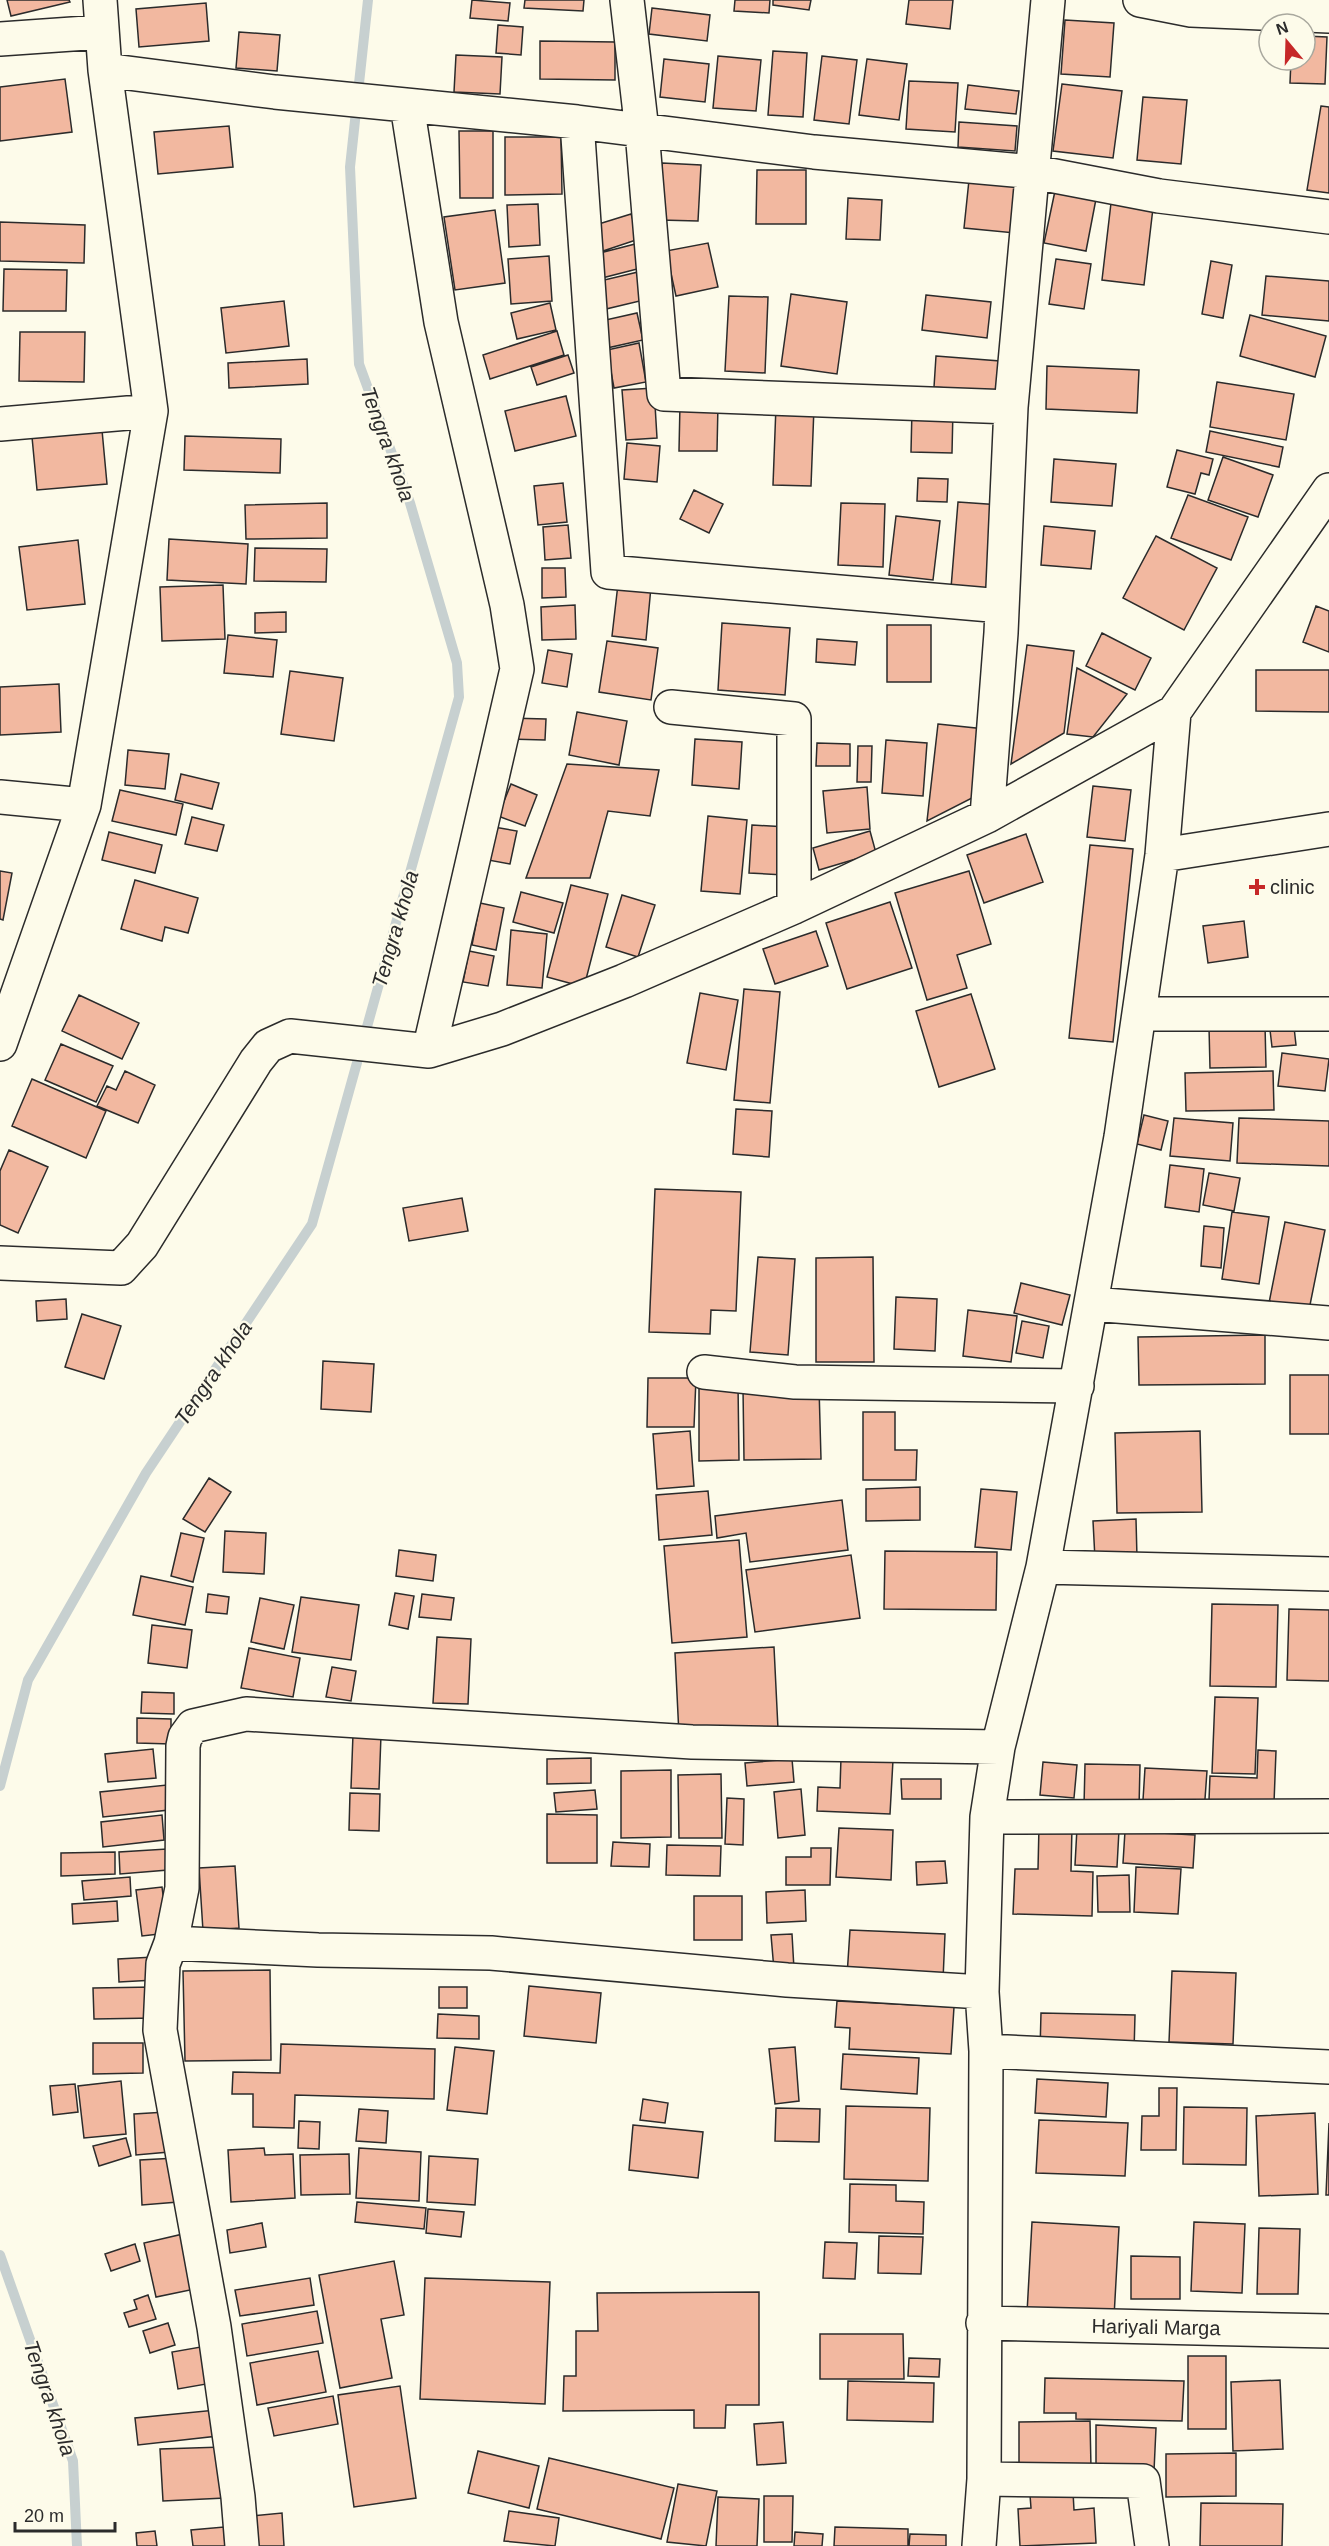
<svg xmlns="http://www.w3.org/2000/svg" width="1329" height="2546" viewBox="0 0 1329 2546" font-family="Arial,sans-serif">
<rect width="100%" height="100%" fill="#fdfbea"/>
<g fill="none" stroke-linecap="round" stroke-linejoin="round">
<path stroke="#c7d0d0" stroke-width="10" d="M0 1786 28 1680 146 1473 312 1224 459 697 457 663 410 503 359 364 350 167 368 0
M0 2255 73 2461 77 2546"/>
</g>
<path fill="#f2b8a0" stroke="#2b2b2b" stroke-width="1.5" d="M7 0H69L70 2 11 16Z
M472 0 510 3 508 21 470 18Z
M525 0H584L583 11 524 8Z
M735 0H770L769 13 734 11Z
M773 0H811L809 10 773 5Z
M909 0H953L950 29 906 24Z
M206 3 209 41 139 47 136 9Z
M652 8 710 15 707 41 649 34Z
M1065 20 1114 23 1110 77 1061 74Z
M498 25 523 27 521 55 496 53Z
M239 32 280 35 277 71 236 68Z
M1305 36 1327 37 1325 84 1290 83 1291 60H1305Z
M540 41 615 42V80L540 79Z
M773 51 807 53 803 117 768 115Z
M456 55 502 57 500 94 454 92Z
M718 56 761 60 756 111 713 108Z
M822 56 857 60 849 124 814 120Z
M664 59 709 64 705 102 660 97Z
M867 59 907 64 899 120 859 115Z
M65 79 72 132 0 141V87Z
M909 81 958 83 955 132 906 129Z
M1062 84 1122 91 1113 158 1053 151Z
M968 85 1019 91 1016 114 965 109Z
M1143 97 1187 100 1181 164 1137 160Z
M1321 106 1329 107V193L1307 190Z
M959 122 1017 126 1015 151 958 147Z
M229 126 233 167 158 174 154 132Z
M459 131H493V198H460Z
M505 137H561L562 194 505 195Z
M662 163 701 165 698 221 660 220Z
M757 170H806V224H756Z
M969 180 1020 185 1015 233 964 228Z
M1055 191 1096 199 1086 251 1044 243Z
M848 198 882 200 880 240 846 239Z
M1111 203 1153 208 1144 285 1102 280Z
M538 204 540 245 509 247 507 205Z
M495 210 505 283 455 290 444 217Z
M631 214 639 239 597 253 589 227Z
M0 222 85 225 84 263 0 261Z
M639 243 645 267 602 278 596 254Z
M708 243 718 287 676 296 666 251Z
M549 256 552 301 511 304 508 259Z
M1056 259 1091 264 1084 309 1049 304Z
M1211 261 1232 265 1223 318 1202 314Z
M4 269 67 270 66 311H3Z
M638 272 644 300 606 309 600 281Z
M1266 276 1329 281V321L1262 315Z
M791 294 847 302 837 374 781 366Z
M926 295 991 302 987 338 922 330Z
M729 296 768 297 765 373 725 371Z
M284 301 289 346 226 353 221 308Z
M550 303 556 330 517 339 511 313Z
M637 313 643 340 607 348 601 321Z
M1250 315 1326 336 1315 377 1240 356Z
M557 331 564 355 490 379 483 355Z
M20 332H85L84 382 19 381Z
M639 343 646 382 614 388 607 350Z
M568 355 574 373 537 385 531 367Z
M936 356 1000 361 997 392 934 387Z
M307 359 308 384 229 388 228 363Z
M1047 366 1139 370 1137 413 1046 409Z
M1217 382 1294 394 1286 440 1210 427Z
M654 388 657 438 626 440 622 390Z
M566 396 576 436 515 451 505 411Z
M680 404H718L717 451H679Z
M776 406 814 407 811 486 773 485Z
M912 409 953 410 952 453 911 452Z
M102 430 107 484 37 490 32 437Z
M1210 431 1283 447 1279 467 1206 452Z
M185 436 281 439 280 473 184 470Z
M627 443 660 446 657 482 624 479Z
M1177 450 1213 459 1209 475 1201 473 1195 494 1167 487Z
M1223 457 1273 475 1258 517 1208 500Z
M1054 459 1116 464 1112 506 1051 502Z
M918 478 948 479 947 502 917 501Z
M563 483 567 522 538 525 534 486Z
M694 490 723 504 709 533 680 519Z
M1188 495 1248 517 1231 560 1171 538Z
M958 502 1001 505 995 591 951 588Z
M327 503V538L246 539 245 505Z
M841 503 885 504 883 567 838 565Z
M896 516 940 521 933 580 889 575Z
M568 525 571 558 545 560 543 527Z
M1044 526 1095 531 1091 569 1041 565Z
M1156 536 1217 568 1184 630 1123 598Z
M169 539 248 544 246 584 167 580Z
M78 540 85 604 27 610 19 547Z
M255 548 327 549 326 582 254 581Z
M542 568H565L566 597 542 598Z
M618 584 651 587 646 640 612 636Z
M223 585 225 639 162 641 160 587Z
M575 605 576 639 542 640 541 607Z
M1316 606 1329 611V652L1303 642Z
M286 612V632L255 633V613Z
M722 623 790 628 785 695 718 690Z
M887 625H931V682H887Z
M1102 633 1151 658 1135 690 1086 666Z
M228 635 277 640 273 677 224 673Z
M817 639 857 642 855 665 816 662Z
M607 641 658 648 651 700 599 692Z
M1027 645 1074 651 1064 733 1011 764Z
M548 650 572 654 567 687 542 683Z
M1077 668 1127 694 1093 737 1067 734Z
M1256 670H1329V712L1256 711Z
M290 671 343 678 334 741 281 734Z
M59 684 61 732 0 735V687Z
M577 712 627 721 619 765 569 755Z
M507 718 546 719 545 740 506 739Z
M938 724 985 729 972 798 927 821Z
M695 739 742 742 739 789 692 785Z
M886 740 927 743 923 796 882 793Z
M817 743 850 744V766H816Z
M858 746H872L871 782H857Z
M128 750 169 754 165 789 125 785Z
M567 764 659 770 650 816 608 811 590 878H526Z
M181 774 219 783 212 809 175 800Z
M511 784 537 795 525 826 498 816Z
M1093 786 1131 790 1125 841 1087 837Z
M867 787 870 829 827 833 823 791Z
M120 790 183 804 176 835 112 821Z
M708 816 747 820 740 894 701 891Z
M192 817 224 825 217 851 185 844Z
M752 825 787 827 784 875 749 873Z
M494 827 517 831 510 864 488 860Z
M870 831 876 853 819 870 813 848Z
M109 832 162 845 155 873 102 860Z
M1026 834 1043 882 984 903 967 855Z
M1090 845 1133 849 1113 1042 1069 1038Z
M0 871 12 873 3 920 0 919Z
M969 871 991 944 957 955 967 988 927 1000 895 893Z
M135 880 198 898 188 933 165 927 162 941 121 929Z
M571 885 608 894 584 987 547 977Z
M521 892 563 903 554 933 513 922Z
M622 895 655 905 638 957 606 947Z
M890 902 912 968 847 989 826 923Z
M480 903 504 908 496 950 472 945Z
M1244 921 1248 957 1208 963 1203 926Z
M511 930 547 934 542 988 507 985Z
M816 931 828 966 775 984 763 949Z
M469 951 494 956 488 986 463 982Z
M744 989 780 992 770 1103 734 1100Z
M700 993 738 1000 726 1070 687 1063Z
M971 994 995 1069 939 1087 916 1011Z
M79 995 139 1023 122 1059 62 1031Z
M1265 1025 1266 1067 1210 1068 1209 1027Z
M1294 1027 1296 1045 1272 1047 1270 1030Z
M61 1044 113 1066 96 1102 45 1080Z
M1282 1053 1329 1059 1325 1091 1278 1086Z
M125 1071 155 1085 138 1123 97 1106 107 1086 116 1090Z
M1273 1071 1274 1110 1186 1111 1185 1073Z
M32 1079 106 1111 86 1158 12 1126Z
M736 1109 772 1111 769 1157 733 1154Z
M1144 1115 1168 1121 1161 1150 1137 1144Z
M1174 1118 1233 1123 1230 1161 1170 1156Z
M1239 1118 1329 1121V1166L1237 1163Z
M9 1150 48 1167 18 1233 0 1225V1171Z
M1170 1165 1204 1169 1199 1212 1165 1207Z
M1209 1173 1240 1178 1234 1211 1203 1205Z
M655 1189 741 1192 736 1311 711 1310 710 1334 649 1332Z
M462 1198 468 1231 409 1241 403 1208Z
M1232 1212 1269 1217 1259 1284 1222 1279Z
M1285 1222 1325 1230 1308 1315 1268 1308Z
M1204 1226 1224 1228 1221 1268 1201 1266Z
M758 1257 795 1259 788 1355 750 1352Z
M873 1257 874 1362H816V1258Z
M1021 1283 1070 1295 1062 1325 1014 1313Z
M896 1297 937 1299 935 1351 894 1349Z
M66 1299 67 1319 37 1321 36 1301Z
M968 1310 1017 1316 1011 1362 963 1356Z
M82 1314 121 1326 104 1379 65 1367Z
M1022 1321 1049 1326 1043 1358 1016 1353Z
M1265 1335V1384L1139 1385 1138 1337Z
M323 1361 374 1364 371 1412 321 1409Z
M1290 1375H1329V1434H1290Z
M648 1378H696L694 1427H647Z
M699 1384H738L739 1460 699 1461Z
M819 1387 821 1459 744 1460 743 1388Z
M863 1412H895V1450H917L916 1480H863Z
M690 1431 694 1486 657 1489 653 1434Z
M1200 1431 1202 1512 1117 1513 1115 1433Z
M209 1478 231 1492 205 1532 183 1519Z
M920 1487V1520L866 1521V1489Z
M981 1489 1017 1492 1011 1550 975 1547Z
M708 1491 712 1535 659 1540 656 1495Z
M842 1500 848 1550 750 1562 746 1533 717 1538 715 1516Z
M1136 1519 1137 1558 1095 1559 1093 1521Z
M225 1531 266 1533 264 1574 223 1572Z
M181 1533 204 1538 193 1582 171 1576Z
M739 1540 747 1637 672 1643 664 1546Z
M399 1550 436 1555 433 1581 396 1576Z
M885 1551 997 1552 996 1610 884 1609Z
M851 1555 860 1618 755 1632 746 1570Z
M141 1576 193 1587 185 1625 133 1615Z
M395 1593 414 1596 408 1629 389 1625Z
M208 1594 229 1597 227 1614 206 1612Z
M422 1594 454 1598 451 1620 419 1617Z
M301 1597 359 1605 351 1660 292 1652Z
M260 1598 294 1605 284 1649 251 1642Z
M1212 1604 1278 1605 1276 1687 1210 1686Z
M1289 1609 1329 1610V1681L1287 1680Z
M152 1625 192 1630 187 1668 148 1663Z
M437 1637 471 1639 468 1704 433 1703Z
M774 1647 778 1729 679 1735 675 1653Z
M249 1648 300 1658 293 1697 241 1688Z
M332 1667 356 1671 351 1701 326 1697Z
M142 1692 174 1693V1714L141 1713Z
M1215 1697 1258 1698 1255 1774 1212 1773Z
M137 1718 171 1719V1744L137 1743Z
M353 1734 381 1735 379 1789 351 1788Z
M153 1749 156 1778 108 1782 105 1754Z
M1258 1750 1276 1751 1274 1803 1209 1800 1210 1776 1257 1778Z
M591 1758V1783L547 1784V1759Z
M841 1758 893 1760 890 1814 817 1811 818 1787 840 1788Z
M792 1759 794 1782 747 1786 745 1763Z
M1043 1762 1077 1765 1074 1798 1040 1795Z
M1085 1764 1140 1765 1139 1808 1084 1806Z
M1145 1768 1207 1771 1204 1813 1164 1801 1143 1800Z
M671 1770V1837L621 1838V1771Z
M721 1774 722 1838H679L678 1775Z
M901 1779H941V1799H902Z
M167 1785 169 1810 103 1817 100 1792Z
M801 1789 805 1835 778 1838 774 1792Z
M595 1790 597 1809 556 1812 554 1793Z
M350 1793 380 1794 379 1831 349 1830Z
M727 1798 744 1799 743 1845 725 1844Z
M547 1814 597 1815V1863H547Z
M162 1815 164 1840 103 1847 101 1822Z
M1039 1826 1072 1827 1071 1871 1093 1872 1092 1916 1013 1914 1015 1869H1038Z
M839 1828 893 1830 891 1880 836 1877Z
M1077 1828 1119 1830 1117 1867 1075 1865Z
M1125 1831 1195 1835 1193 1868 1123 1863Z
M613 1842 650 1844 649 1867 611 1866Z
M667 1845 721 1846 720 1876 666 1875Z
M811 1848H831L830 1885H786V1857H811Z
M167 1849 168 1870 120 1874 119 1852Z
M115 1852V1874L61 1876V1853Z
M945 1861 947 1883 917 1885 916 1862Z
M235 1866 239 1928 203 1931 199 1868Z
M1136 1867 1181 1869 1178 1914 1134 1912Z
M1129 1875 1130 1912H1098L1097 1876Z
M130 1877 131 1896 84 1900 82 1881Z
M162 1887 168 1933 142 1936 136 1890Z
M805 1890 806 1921 767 1923 766 1892Z
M694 1896H742V1940H694Z
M117 1901 118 1921 73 1924 72 1904Z
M850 1930 945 1934 943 1980 847 1976Z
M792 1934 794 1969 774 1970 771 1935Z
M154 1957 155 1980 119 1982 118 1959Z
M270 1970 271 2060 185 2061 183 1971Z
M1172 1971 1236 1973 1233 2044 1169 2042Z
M529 1986 601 1993 596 2043 524 2036Z
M154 1987 155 2018 94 2019 93 1988Z
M439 1987H467V2008H439Z
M837 2001 954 2007 951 2054 849 2049 850 2028 835 2027Z
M1041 2013 1135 2015 1134 2052 1040 2051Z
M438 2014 479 2016V2039L437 2038Z
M93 2043H143V2073L93 2074Z
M281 2044 435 2049 434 2099 295 2095 294 2128 253 2127V2094H232L233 2072 280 2073Z
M455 2047 494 2051 487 2114 447 2110Z
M795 2047 799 2101 775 2104 769 2049Z
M843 2054 919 2058 917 2094 841 2089Z
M1037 2079 1108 2083 1106 2117 1035 2113Z
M121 2081 126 2134 84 2138 78 2086Z
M75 2084 78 2112 53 2115 50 2086Z
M1159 2088H1177L1176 2150H1141L1142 2116H1159Z
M643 2099 668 2103 665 2123 640 2120Z
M846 2106 930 2108 928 2181 844 2179Z
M1184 2107 1247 2108 1246 2165 1183 2164Z
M776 2108 820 2109 819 2142 775 2141Z
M359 2109 388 2111 386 2143 356 2141Z
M166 2112 169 2152 136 2155 134 2114Z
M1315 2113 1318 2194 1259 2196 1256 2116Z
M1039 2120 1128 2123 1125 2176 1036 2173Z
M299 2121 320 2122 319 2149 298 2148Z
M1329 2123V2195H1326Z
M633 2125 703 2132 698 2178 629 2170Z
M126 2138 131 2156 99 2166 93 2146Z
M264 2148 265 2155 293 2154 295 2198 231 2202 228 2150Z
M359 2148 421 2152 419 2201 356 2198Z
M349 2154 350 2194 301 2195 300 2155Z
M429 2156 478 2159 475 2205 427 2202Z
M176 2158 178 2202 142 2205 140 2160Z
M850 2184 896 2185V2201L924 2202 923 2234 849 2232Z
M357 2202 426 2208 424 2229 355 2222Z
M428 2209 464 2212 461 2237 426 2233Z
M1032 2222 1119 2227 1114 2317 1027 2313Z
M1194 2222 1245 2224 1242 2293 1191 2291Z
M262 2223 266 2247 230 2253 227 2230Z
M1259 2228 1300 2229 1298 2294H1257Z
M183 2234 195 2289 156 2297 144 2243Z
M879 2236 923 2237 921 2274 878 2273Z
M825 2242 857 2243 855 2279 823 2278Z
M135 2244 140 2261 111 2271 105 2254Z
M1131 2256 1180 2257V2299H1131Z
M394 2261 404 2315 381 2319 392 2378 340 2388 319 2275Z
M310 2278 314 2305 240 2316 235 2290Z
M425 2278 550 2282 545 2404 420 2399Z
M759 2292V2405H726L725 2428H694V2410L563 2411 564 2376H576V2331H598L597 2293Z
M148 2295 156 2319 129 2327 124 2313 137 2309 134 2300Z
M317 2311 323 2343 247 2356 242 2324Z
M168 2323 175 2345 150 2353 143 2331Z
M820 2334H903L904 2379H820Z
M212 2345 218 2382 178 2389 172 2352Z
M318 2351 326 2392 257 2405 250 2363Z
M1188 2356H1226V2429H1188Z
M909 2358 940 2359 939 2377 908 2376Z
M1045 2378 1184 2381 1182 2421 1076 2419V2413H1044Z
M1280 2380 1283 2449 1233 2451 1231 2382Z
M848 2381 934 2383 933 2422 847 2420Z
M400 2386 416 2498 354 2507 338 2395Z
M333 2396 338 2424 274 2436 268 2408Z
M216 2410 218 2436 138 2445 135 2418Z
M1090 2421 1091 2468 1019 2469V2422Z
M783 2422 786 2463 757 2465 754 2424Z
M1096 2425 1156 2428 1154 2471 1096 2468Z
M223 2447 225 2498 163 2501 160 2449Z
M478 2451 539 2466 529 2508 468 2493Z
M1236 2453V2496L1166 2497V2454Z
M549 2458 674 2488 661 2539 537 2509Z
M678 2484 717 2491 706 2546 667 2542Z
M1073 2492 1074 2510 1094 2508 1096 2543 1020 2546 1018 2509 1031 2508 1030 2495Z
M764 2496H793L792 2542H764Z
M718 2497 759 2499 757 2546H716Z
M1201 2503 1283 2504 1282 2546H1200Z
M509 2511 559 2518 555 2546 504 2541Z
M282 2513 284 2546H254L252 2516Z
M224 2527 225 2546H193L191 2530Z
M835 2527 908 2529V2546H834Z
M155 2531 157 2546H137L136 2533Z
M795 2532 823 2534 822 2546H794Z
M910 2534 946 2535V2546H909Z"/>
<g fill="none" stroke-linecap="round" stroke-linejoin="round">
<defs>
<path id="minor" d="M627 0 642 131 664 394 1011 407
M1140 0 1191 10 1329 16
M0 39 101 32
M105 70 275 92 577 122 814 152 1034 172 1159 196 1329 217
M407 105 441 322 507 605 517 669 429 1051 502 1029 624 981 794 907 987 816 1174 712
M577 122 608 572 1002 606
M0 424 151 411
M671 707 794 719V907
M0 797 84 805
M987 816 1001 633 1011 407 1048 0
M1162 855 1329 829
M1139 1014H1329
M0 1044 84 805 151 411 105 70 100 0
M0 1263 121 1268 142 1245 256 1061 268 1046 290 1036 429 1051
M1092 1304 1329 1323
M704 1372 795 1382 1077 1386
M1043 1567 1329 1574
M987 1817 1329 1816
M171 1943 318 1950 491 1953 787 1980 982 1992
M986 2051 1329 2067
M983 2323 1329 2331
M984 2479 1143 2481 1152 2546
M242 2546 238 2497 214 2327 160 2030 163 1964 171 1943 182 1888 183 1746 185 1737 193 1726 246 1714 692 1742 998 1747
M979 2546 984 2479 986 2051 982 1992 987 1817 998 1747 1043 1567 1121 1137 1162 855 1174 712 1329 490"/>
</defs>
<use href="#minor" stroke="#2b2b2b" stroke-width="36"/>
<use href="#minor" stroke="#fdfbea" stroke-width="33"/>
</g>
<path fill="#c62828" stroke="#fdfbea" stroke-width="2" d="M1254 878h6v6h6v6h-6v6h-6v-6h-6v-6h6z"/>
<g text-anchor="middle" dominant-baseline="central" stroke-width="4.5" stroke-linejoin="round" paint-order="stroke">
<g font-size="20" fill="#2b2b2b" stroke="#fdfbea" text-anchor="start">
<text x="1270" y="887">clinic</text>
</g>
<g font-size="20" fill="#2b2b2b" stroke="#fdfbea">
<text transform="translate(1156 2327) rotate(1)">Hariyali Marga</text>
</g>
<g font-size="21" font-style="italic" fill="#2b2b2b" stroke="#fdfbea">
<text transform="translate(388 444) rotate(70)">Tengra khola</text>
<text transform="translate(395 929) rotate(-74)">Tengra khola</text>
<text transform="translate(213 1373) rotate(-56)">Tengra khola</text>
<text transform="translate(50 2398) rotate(71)">Tengra khola</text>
</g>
</g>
<g transform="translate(1287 42) rotate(341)"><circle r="28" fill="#fdfbea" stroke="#a9a89e" stroke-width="1.5"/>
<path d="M0-4.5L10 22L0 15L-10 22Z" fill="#c62828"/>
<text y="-9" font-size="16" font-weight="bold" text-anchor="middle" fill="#2b2b2b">N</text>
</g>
<path d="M15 2522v9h100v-9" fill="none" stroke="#2b2b2b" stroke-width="3"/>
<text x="24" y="2522" font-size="18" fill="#2b2b2b" stroke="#fdfbea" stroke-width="4.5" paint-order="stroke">20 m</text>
</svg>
